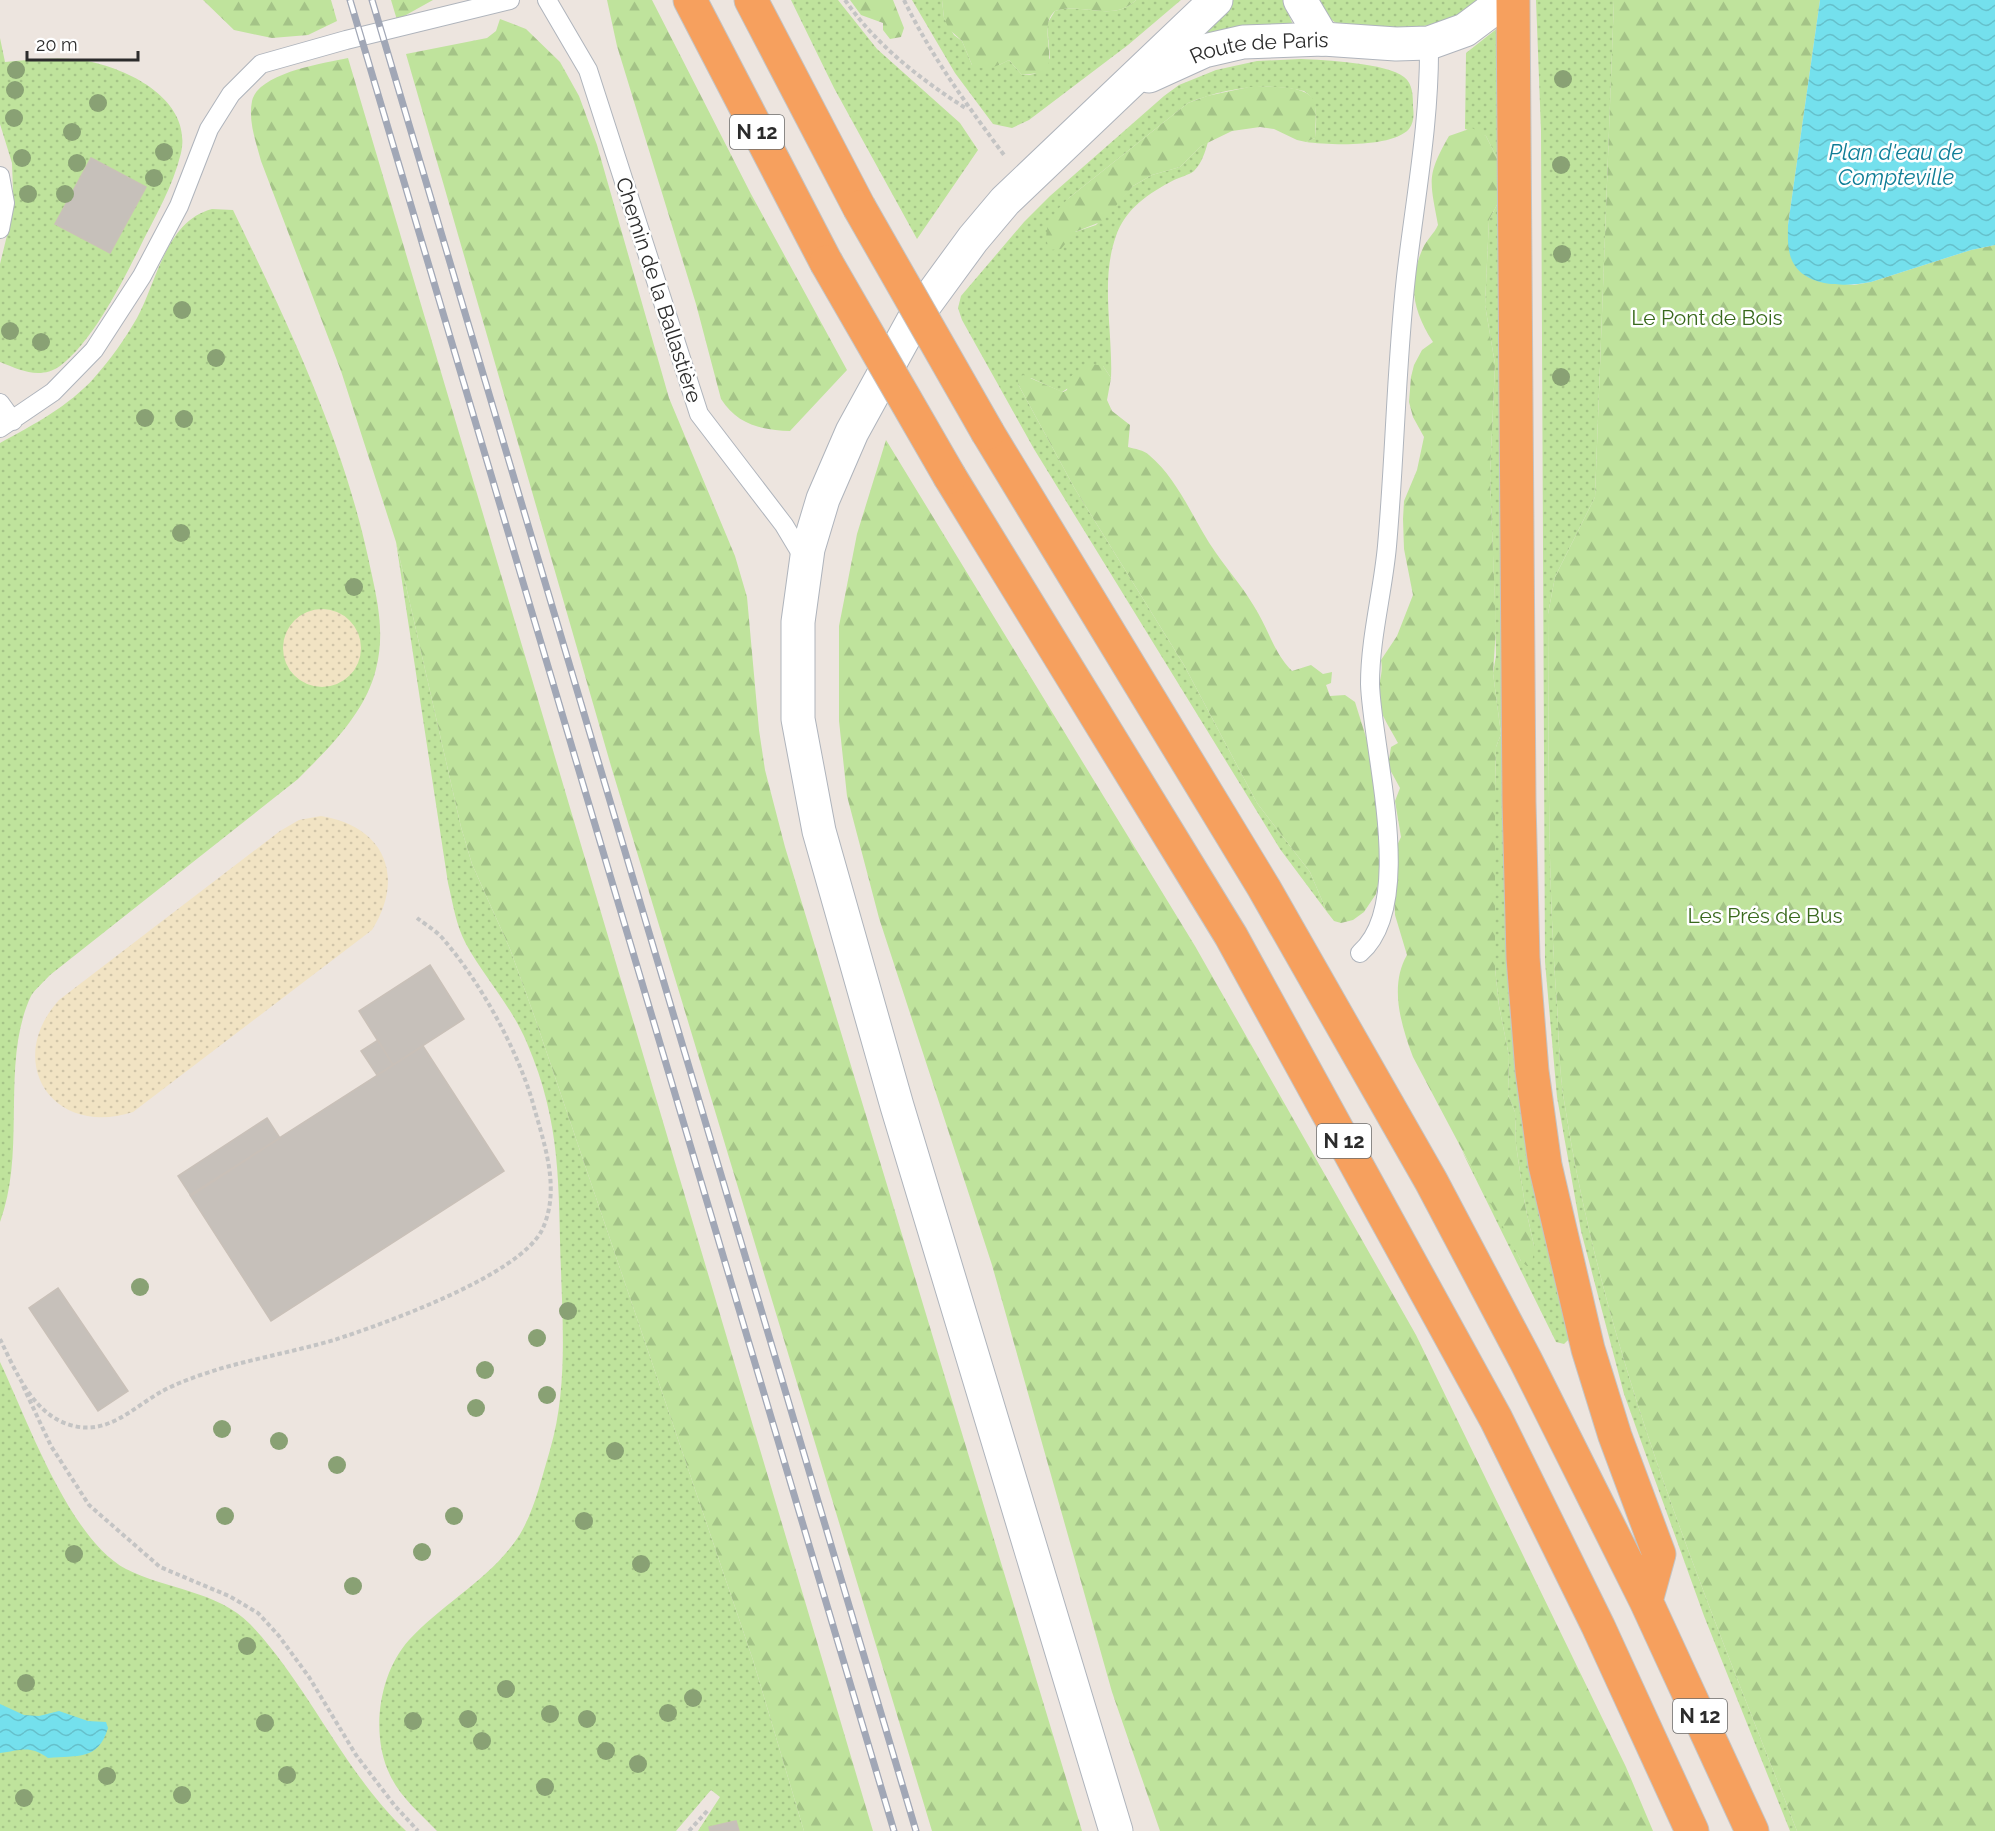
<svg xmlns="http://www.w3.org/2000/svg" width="1995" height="1831" viewBox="0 0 1995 1831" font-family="Raleway,sans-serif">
<defs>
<pattern id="grass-dots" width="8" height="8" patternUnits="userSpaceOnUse" patternTransform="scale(1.5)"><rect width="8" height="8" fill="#bfe39c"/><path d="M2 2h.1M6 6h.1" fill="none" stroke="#a4c387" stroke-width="1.8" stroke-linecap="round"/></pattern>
<pattern id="forest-firs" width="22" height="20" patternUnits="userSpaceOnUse" patternTransform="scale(1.5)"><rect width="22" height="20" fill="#bfe39c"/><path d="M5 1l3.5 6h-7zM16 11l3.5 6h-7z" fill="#a4c387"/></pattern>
<pattern id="sand-dots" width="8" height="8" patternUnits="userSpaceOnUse" patternTransform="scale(1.5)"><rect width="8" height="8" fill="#f1e3c3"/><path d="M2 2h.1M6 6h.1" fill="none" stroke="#cfc3a8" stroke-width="1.8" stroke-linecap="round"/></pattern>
<pattern id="water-waves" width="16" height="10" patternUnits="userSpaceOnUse" patternTransform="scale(1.5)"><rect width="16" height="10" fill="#74e0ed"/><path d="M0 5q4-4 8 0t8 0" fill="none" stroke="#65c0cb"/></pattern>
</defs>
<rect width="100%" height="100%" fill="#ede5df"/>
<path fill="url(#grass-dots)" d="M791 0H838L877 49 960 123 978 150 917 239 834 88Z
M912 0H942L944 18 954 35 962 41 972 65H999L1009 60 1022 75C1038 76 1042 70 1050 58L1047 24 1055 11C1083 2 1113 23 1136 0H1181L1128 45 1029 120 1012 128 993 124 955 73Z
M1229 0H1283L1293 25 1200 40Z
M1316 0H1482C1445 27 1420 29 1376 27 1366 27 1352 29 1343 26 1330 22 1323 10 1316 0Z
M1536 0H1614L1595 497 1555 577 1548 614C1549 745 1547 875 1557 1005 1559 1038 1559 1073 1565 1106 1604 1358 1705 1595 1797 1831H1790L1704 1616 1624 1394 1581 1231 1557 1097 1545 962 1541 131Z
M1499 27 1501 166 1486 136 1465 129 1466 53Z
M0 38 5 62C34 60 67 55 96 63 136 73 192 103 181 153 173 187 154 218 139 249 120 286 93 341 60 366 40 380 20 370 0 362V264L11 219 13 191 12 163 0 124Z
M1301 59C1324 60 1387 63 1404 77 1413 84 1413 96 1413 107 1414 115 1414 122 1409 129 1392 148 1329 145 1306 142L1315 138C1316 120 1320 101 1304 91 1265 82 1225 88 1188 103L1070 197 1056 214 1075 232 1096 225 1133 186 1152 175 1180 167 1201 146 1208 142C1205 152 1202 163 1194 171 1189 175 1180 177 1174 180 1149 193 1125 209 1116 236 1100 280 1113 332 1111 378L1103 366 1062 392 1031 378 1018 384 1075 489 1184 665 1257 803 1310 872 1327 912 1280 849 1034 449 962 320 958 308 961 296 1024 222 1050 196 1164 96 1179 85 1216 70 1257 61Z
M1499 201 1534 1181 1552 1269 1570 1338 1564 1344 1556 1342 1462 1151 1491 1200 1521 1261 1534 1246 1525 1205 1516 1145 1515 1112 1508 1095 1509 1056 1499 1006 1495 968V790L1496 747 1501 734 1493 673 1496 656 1495 607 1490 476 1495 364 1485 305 1489 220Z
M212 209 233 210C287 322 341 434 368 557 376 595 386 630 376 669 366 712 329 748 298 779L50 975C44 982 36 988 31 996 0 1062 27 1150 0 1222V443C33 425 69 406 94 378 110 360 125 339 137 318 157 281 166 221 212 209Z
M396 542 461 827 472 864 510 949 535 1018 753 1660 804 1831H698L720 1797 711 1790 676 1831H437C421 1814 400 1797 390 1775 370 1734 379 1673 409 1640 441 1605 485 1582 514 1543 533 1518 541 1480 550 1450 567 1392 563 1330 561 1271 558 1185 562 1125 527 1043 512 1007 485 978 466 944 456 925 453 904 448 883Z
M0 1362C27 1419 69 1539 126 1569 165 1589 218 1591 250 1624 309 1686 343 1771 406 1831H0Z"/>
<path fill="url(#forest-firs)" d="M203 0H331L337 21 308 35 272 38 234 30Z
M391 0H433L397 20Z
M607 0H652L751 194 847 370 790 431C760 430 737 424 721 399L696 304 617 46Z
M850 0H893L904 28 901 37 890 39 883 30V23L861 15Z
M942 0H1136C1113 23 1083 2 1055 11 1040 24 1053 49 1048 66L1039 73 1022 75 1009 60C996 67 986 71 972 65L962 41 949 29 944 18Z
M1614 0H1820L1788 225 1818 281 1854 285 1871 282 1971 250 1995 245V1831H1797C1705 1595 1604 1358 1565 1106 1559 1073 1559 1038 1557 1005 1547 875 1549 745 1548 614L1555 577 1595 497Z
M500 19 526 29 560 62 579 96 597 145 669 398 735 556 747 597 759 730 765 770 785 847 1082 1831H932L611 766 406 54 487 38 496 31Z
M348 58 873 1831H804L753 1660 535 1018 510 949 472 864 461 827 396 542 341 371 261 161C256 142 248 121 252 101 258 73 324 63 348 58Z
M1249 87C1266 87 1311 83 1315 104 1317 114 1315 127 1315 138L1306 142 1297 140 1274 129 1260 127 1232 131 1201 146 1180 167 1152 175 1133 186 1103 221 1075 232 1061 249 1050 250C1039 230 1055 210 1070 197L1188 103 1207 96Z
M1472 128 1486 136 1501 166 1499 201 1489 220 1485 305 1495 364 1490 476 1496 628 1493 673 1501 734 1496 747 1495 790V968L1499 1006 1509 1056 1508 1095 1515 1112 1516 1145 1525 1205 1534 1246 1532 1266H1527L1521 1261 1413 1057C1401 1025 1389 986 1407 955L1395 915 1394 892 1393 854 1401 837 1395 801 1400 788 1388 766 1391 747 1398 743C1392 731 1379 713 1378 699 1377 685 1384 674 1381 660L1397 636 1413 595 1404 549 1403 519 1404 501 1417 470 1424 437 1413 417 1409 402 1411 377 1414 365 1422 350 1433 342C1413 311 1407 284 1423 248 1427 239 1434 234 1438 225 1430 181 1426 176 1449 136Z
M1093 364 1103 366 1111 378 1107 400 1112 411 1130 425 1128 447C1135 449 1144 450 1149 455 1179 480 1194 522 1216 553 1230 573 1246 591 1258 613 1270 634 1275 654 1292 671L1311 665 1323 674 1332 672 1331 683 1326 685 1330 696 1345 695 1355 702 1370 750 1378 813 1380 875 1376 894 1364 912 1353 920 1341 923 1334 921 1327 912 1310 872 1257 803 1184 665 1075 489 1018 384V379L1023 375 1063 392 1067 390 1069 378 1080 369Z
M886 440 1195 946 1416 1335 1626 1767 1653 1831H1160L1112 1692 992 1265 879 918 847 796 839 721V626L857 534Z"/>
<path fill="url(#sand-dots)" d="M283 648a39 39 0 1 1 78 0a39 39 0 1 1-78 0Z
M321 816C384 826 406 876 372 930L133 1112C53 1138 3 1062 59 1000L280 831 299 820Z"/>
<path fill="url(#water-waves)" d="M1820 0H1995V245L1971 250 1871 282C1845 287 1802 288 1791 258 1787 247 1788 235 1788 225Z
M0 1704 24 1715 39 1716 59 1711 88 1721 106 1722 108 1728C98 1761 78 1755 48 1758 29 1744 19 1751 0 1753Z"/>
<path fill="#c6c0ba" stroke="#c9c0b8" stroke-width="1.5" d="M91 158 146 187 110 253 55 224Z
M430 965 464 1019 393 1065 359 1011Z
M378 1040 393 1065 377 1075 361 1051Z
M423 1046 504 1171 271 1321 190 1195Z
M267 1118 280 1138 191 1196 178 1176Z
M58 1288 128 1391 98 1411 29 1308Z
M736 1821 739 1831H710L709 1827Z"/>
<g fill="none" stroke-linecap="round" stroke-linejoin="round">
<defs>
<path id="service" d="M547 0 588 70 699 414 784 525 805 560
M0 176 5 203 0 229
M0 403 13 421
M0 428 53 392 94 350 142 276 179 206 209 129 231 94 261 64 346 40 510 0
M1360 953C1417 904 1372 750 1370 684 1370 638 1383 591 1387 546 1395 456 1396 367 1406 277 1415 199 1430 122 1429 43"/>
<g id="tertiary">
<path d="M1300 0 1323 39"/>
<path id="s1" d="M1149 76 1204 51 1243 42 1323 39 1396 44 1429 43 1465 30 1505 0"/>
<path d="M1116 1831 897 1106 819 831 798 719V622L808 549 823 499 852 432 913 321 973 239 1005 201 1216 0"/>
</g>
<path id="trunk" d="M690 0 826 262
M751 0 859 207
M1513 0 1519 802 1523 958 1532 1071 1545 1165 1588 1349 1615 1436 1659 1554 1646 1601
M988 433 1264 888 1431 1181 1526 1361 1646 1601 1752 1831
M950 477 1231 936 1496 1419 1598 1626 1692 1831"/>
</defs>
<use href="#service" stroke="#afb4bc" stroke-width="20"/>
<use href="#tertiary" stroke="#afb4bc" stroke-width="35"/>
<use href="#trunk" stroke="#c4c4c4" stroke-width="35"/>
<path stroke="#c4c4c4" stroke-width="4" stroke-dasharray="4.5 3" stroke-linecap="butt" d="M845 0C877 46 920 79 967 109
M904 0C931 56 967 105 1004 155
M0 1339C16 1372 34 1417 74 1426 108 1434 132 1409 159 1393 176 1383 200 1375 219 1369 257 1358 296 1351 334 1340 383 1324 519 1276 542 1230 562 1188 543 1141 532 1100 516 1047 480 982 444 940 437 931 426 925 417 918
M23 1386 51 1446 89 1505 160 1567 229 1596 258 1613 279 1636 309 1677 356 1755 395 1806 418 1831
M689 1831 708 1810"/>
<use href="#service" stroke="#fff" stroke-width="18"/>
<use href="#tertiary" stroke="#fff" stroke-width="33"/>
<use href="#trunk" stroke="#f6a05e" stroke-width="33"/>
<defs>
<path id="rail" d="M350 0 894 1831
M372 0 916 1831"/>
</defs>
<use href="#rail" stroke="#a1a7b6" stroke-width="7"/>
<use href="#rail" stroke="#fff" stroke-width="4.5" stroke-dasharray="14" stroke-linecap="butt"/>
<defs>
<path id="trunk-bridge" d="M859 207 988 433
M826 262 950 477"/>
</defs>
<use href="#trunk-bridge" stroke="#c4c4c4" stroke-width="35" stroke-linecap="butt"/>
<use href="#trunk-bridge" stroke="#f6a05e" stroke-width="33"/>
</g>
<g fill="#89a174">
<circle cx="16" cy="70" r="9"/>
<circle cx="1563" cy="79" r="9"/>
<circle cx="15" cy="90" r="9"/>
<circle cx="98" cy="103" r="9"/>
<circle cx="14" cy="118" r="9"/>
<circle cx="72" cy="132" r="9"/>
<circle cx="164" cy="152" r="9"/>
<circle cx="22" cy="158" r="9"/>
<circle cx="77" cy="163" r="9"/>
<circle cx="1561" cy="165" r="9"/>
<circle cx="154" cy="178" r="9"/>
<circle cx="28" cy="194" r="9"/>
<circle cx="65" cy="194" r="9"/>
<circle cx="1562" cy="254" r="9"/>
<circle cx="182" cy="310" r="9"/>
<circle cx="10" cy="331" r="9"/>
<circle cx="41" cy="342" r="9"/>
<circle cx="216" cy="358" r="9"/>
<circle cx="1561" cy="377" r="9"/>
<circle cx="145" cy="418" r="9"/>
<circle cx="184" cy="419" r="9"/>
<circle cx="181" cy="533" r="9"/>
<circle cx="354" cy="587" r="9"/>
<circle cx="140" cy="1287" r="9"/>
<circle cx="568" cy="1311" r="9"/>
<circle cx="537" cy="1338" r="9"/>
<circle cx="485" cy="1370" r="9"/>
<circle cx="547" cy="1395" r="9"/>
<circle cx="476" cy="1408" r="9"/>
<circle cx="222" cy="1429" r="9"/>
<circle cx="279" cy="1441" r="9"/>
<circle cx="615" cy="1451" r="9"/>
<circle cx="337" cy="1465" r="9"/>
<circle cx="225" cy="1516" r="9"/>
<circle cx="454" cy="1516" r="9"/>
<circle cx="584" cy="1521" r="9"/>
<circle cx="422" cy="1552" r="9"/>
<circle cx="74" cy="1554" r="9"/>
<circle cx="641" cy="1564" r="9"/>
<circle cx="353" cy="1586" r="9"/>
<circle cx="247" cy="1646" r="9"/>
<circle cx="26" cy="1683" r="9"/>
<circle cx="506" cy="1689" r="9"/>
<circle cx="693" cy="1698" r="9"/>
<circle cx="668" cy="1713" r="9"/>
<circle cx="550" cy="1714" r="9"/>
<circle cx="468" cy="1719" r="9"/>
<circle cx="587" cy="1719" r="9"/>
<circle cx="413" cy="1721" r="9"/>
<circle cx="265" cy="1723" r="9"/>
<circle cx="482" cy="1741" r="9"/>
<circle cx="606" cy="1751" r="9"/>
<circle cx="638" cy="1764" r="9"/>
<circle cx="287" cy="1775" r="9"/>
<circle cx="107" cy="1776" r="9"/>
<circle cx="545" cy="1787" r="9"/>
<circle cx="182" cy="1795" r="9"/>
<circle cx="24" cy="1798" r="9"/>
</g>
<g text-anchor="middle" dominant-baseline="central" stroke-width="5" stroke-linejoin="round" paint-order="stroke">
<g fill="#fff" stroke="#6b6b6b" stroke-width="1.5">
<rect x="730" y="115" width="54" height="34" rx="4.5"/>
<rect x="1317" y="1124" width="54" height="34" rx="4.5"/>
<rect x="1673" y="1699" width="54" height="34" rx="4.5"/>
</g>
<g font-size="20" font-weight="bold" fill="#2c2c2c">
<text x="757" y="132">N 12</text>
<text x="1344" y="1141">N 12</text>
<text x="1700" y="1716">N 12</text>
</g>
<g font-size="21" fill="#2c2c2c" stroke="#fff">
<text stroke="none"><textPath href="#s1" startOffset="116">Route de Paris</textPath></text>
<text transform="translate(659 290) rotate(72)">Chemin de la Ballastière</text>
</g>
<g font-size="21" fill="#38691c" stroke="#fff">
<text x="1707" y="317">Le Pont de Bois</text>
<text x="1765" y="915">Les Prés de Bus</text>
</g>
<g font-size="22" font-style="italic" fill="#0f7d96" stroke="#fff">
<text x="1896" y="152">Plan d'eau de<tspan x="1896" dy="25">Compteville</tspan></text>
</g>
</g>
<path d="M27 51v9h111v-9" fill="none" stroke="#2c2c2c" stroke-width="3"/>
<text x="36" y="51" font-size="18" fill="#2c2c2c" stroke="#ffffff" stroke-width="4.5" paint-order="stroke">20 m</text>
</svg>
